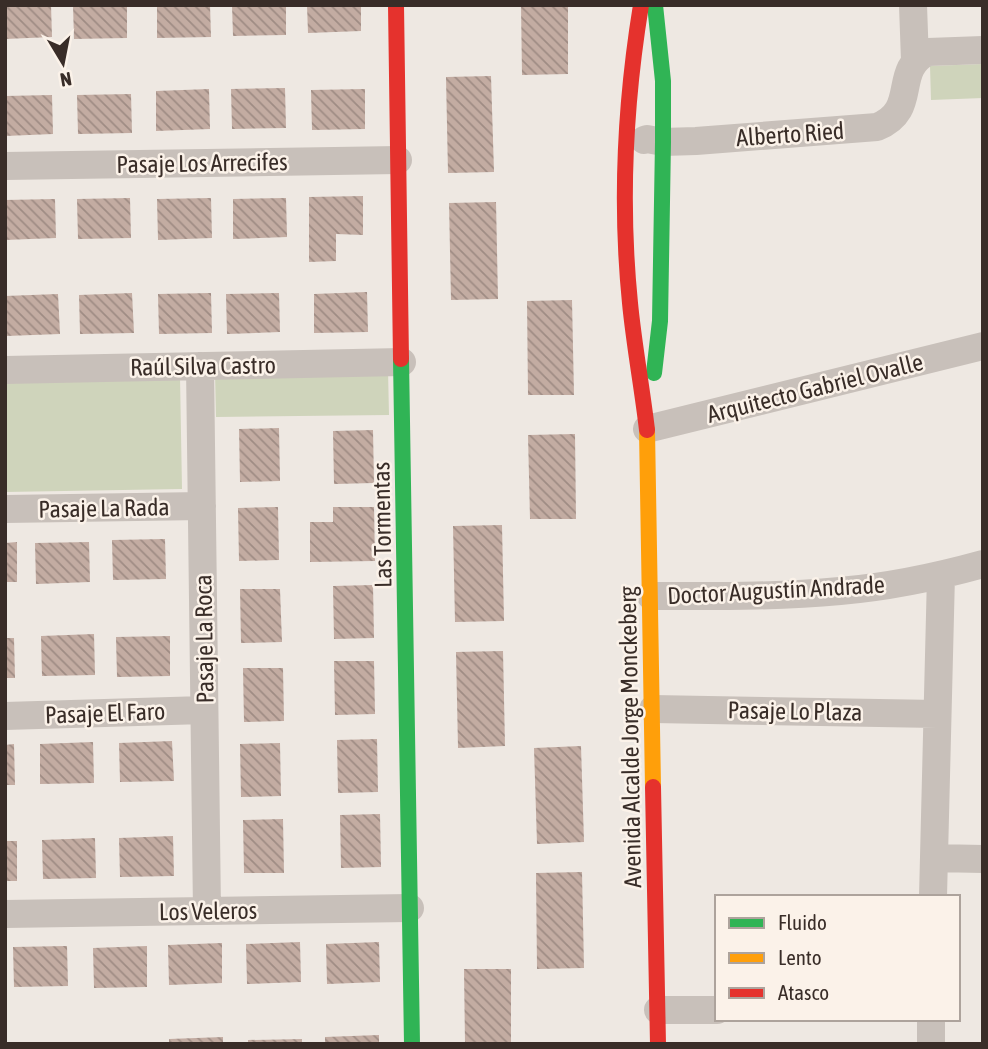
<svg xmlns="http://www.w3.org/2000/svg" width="988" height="1049" viewBox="0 0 988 1049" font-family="'Asap Condensed',sans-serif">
<defs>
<pattern id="building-back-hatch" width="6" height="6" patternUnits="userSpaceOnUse" patternTransform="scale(1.75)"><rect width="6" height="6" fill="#c3aca2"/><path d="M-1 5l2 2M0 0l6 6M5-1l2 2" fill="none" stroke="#9f8c84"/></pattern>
</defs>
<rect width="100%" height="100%" fill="#eee8e2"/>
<path fill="#cfd4bb" d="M983 64V98L931 100 930 66Z
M388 370 389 415 216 417 215 372Z
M180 377 182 489 5 492V381Z"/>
<path fill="url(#building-back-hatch)" d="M5 5H51L52 37 5 39Z
M73 5H127V38L74 39Z
M157 5H210L211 37 157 38Z
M232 5H286V35L233 36Z
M307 5H361V31L308 33Z
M521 5H568V74L522 75Z
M491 76 494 172 448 173 446 77Z
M285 88 286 128 232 129 231 89Z
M209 89 210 129 156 131V91Z
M365 89V129L312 130 311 90Z
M131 94 132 133 78 134 77 95Z
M52 95 53 134 5 136V96Z
M363 196V235L336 234V261L309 262V197Z
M130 198 131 238 78 239 77 199Z
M211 198 212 238 158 240 157 199Z
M286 198 287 237 233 239V199Z
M55 199 56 238 5 240V200Z
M496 202 498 299 451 300 449 203Z
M367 292 368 332 314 333V294Z
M132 293 134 333 80 334 79 295Z
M211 293 212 333 159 334 158 294Z
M279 293 280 332 227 334 226 294Z
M58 294 60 334 6 336 5 296Z
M572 300 574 395H528L527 301Z
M279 428 280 481 240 482 239 429Z
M373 430 374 483 334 484 333 431Z
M575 434 576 519H530L528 435Z
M278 507 279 560 239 561 238 508Z
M333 507H374L375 561 310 562V522H333Z
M502 525 504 621 455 622 453 526Z
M165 539 166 579 113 580 112 540Z
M17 542V582H5V543Z
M89 542 90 582 36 584 35 543Z
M373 585 374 638 334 639 333 586Z
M240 589H280L282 642 241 643Z
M94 634 95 675 42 676 41 636Z
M170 636V676L117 677 116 637Z
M5 638H14L15 678H5Z
M503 651 505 746 458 748 456 652Z
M334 661H374L375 714 335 715Z
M243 668H283L284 721 244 722Z
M377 739 378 792 338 793 337 740Z
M172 741 174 781 120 782 119 743Z
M93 742 94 783 40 784V744Z
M280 743 281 796 241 797 240 744Z
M14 744 15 785H5V745Z
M581 746 584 842 537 844 534 748Z
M380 814 381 867 341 868 340 815Z
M283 819 284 873H244L243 820Z
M173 836 174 876 120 877 119 838Z
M95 838 96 878 43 879 42 840Z
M5 841H17V881H5Z
M582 872 584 968 537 969 536 873Z
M300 942 301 982 247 984 246 944Z
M379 942 380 982 327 984 326 944Z
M222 943V983L169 985 168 945Z
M67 946 68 986 14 987 13 947Z
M147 946V987L94 988 93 948Z
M464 969H511V1044H465Z
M379 1035V1044H325V1037Z
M223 1037V1044H169V1039Z
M302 1039V1044H248V1040Z"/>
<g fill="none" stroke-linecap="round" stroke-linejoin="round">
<path stroke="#c8c0ba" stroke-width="28" d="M913 5 915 61
M644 140 647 139 663 142 696 141 877 127C920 110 891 70 928 52L983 50
M5 166 398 160
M200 366 207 911
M5 370 402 362
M647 429 983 346
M5 509 202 506
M651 596C713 596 777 597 840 591 888 587 936 577 983 564
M653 709 937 714
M5 716 204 710
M934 858 983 859
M933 897 941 575
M5 914 410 908
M658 1010H717
M931 1044V1019"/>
<path stroke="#30b455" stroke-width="16" d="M401 359 412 1044
M654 373 660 321 663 142V81L655 5"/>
<path stroke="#ff9f0a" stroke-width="16" d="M647 430 653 787"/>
<path stroke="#e5322d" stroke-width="16" d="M396 5 401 359
M641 5C625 103 620 203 630 303 634 345 642 387 647 430
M653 787 658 1044"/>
</g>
<g text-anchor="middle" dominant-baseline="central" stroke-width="5" stroke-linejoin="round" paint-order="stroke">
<g font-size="24" fill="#392d28" stroke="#fbf2e9">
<text transform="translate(790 134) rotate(-4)">Alberto Ried</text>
<text transform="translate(202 163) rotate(-1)">Pasaje Los Arrecifes</text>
<text transform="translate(203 366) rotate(-1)">Raúl Silva Castro</text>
<text transform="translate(815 388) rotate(-14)">Arquitecto Gabriel Ovalle</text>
<text transform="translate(104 508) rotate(-1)">Pasaje La Rada</text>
<text transform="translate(382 525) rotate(-91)">Las Tormentas</text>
<text transform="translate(776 590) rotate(-3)">Doctor Augustín Andrade</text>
<text transform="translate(204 639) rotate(-91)">Pasaje La Roca</text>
<text transform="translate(795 711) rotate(1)">Pasaje Lo Plaza</text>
<text transform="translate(105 713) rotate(-2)">Pasaje El Faro</text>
<text transform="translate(630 737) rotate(-91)">Avenida Alcalde Jorge Monckeberg</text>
<text transform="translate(208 911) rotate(-1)">Los Veleros</text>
</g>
</g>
<rect width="988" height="1049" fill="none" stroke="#392d28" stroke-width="14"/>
<rect x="715" y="895" width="245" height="126" fill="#fbf2e9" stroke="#ada39c" stroke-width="2"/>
<rect x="729" y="918" width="35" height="10" fill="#30b455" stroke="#ada39c" stroke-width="2"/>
<text x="778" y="930" font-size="21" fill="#392d28">Fluido</text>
<rect x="729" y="953" width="35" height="10" fill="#ff9f0a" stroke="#ada39c" stroke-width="2"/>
<text x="778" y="965" font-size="21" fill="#392d28">Lento</text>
<rect x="729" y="988" width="35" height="10" fill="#e5322d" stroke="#ada39c" stroke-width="2"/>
<text x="778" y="1000" font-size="21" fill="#392d28">Atasco</text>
<g transform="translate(63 63) rotate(170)" stroke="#fbf2e9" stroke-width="5" paint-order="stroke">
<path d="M0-5L12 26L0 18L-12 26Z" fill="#392d28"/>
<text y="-10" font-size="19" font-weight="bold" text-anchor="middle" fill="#392d28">N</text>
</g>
</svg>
